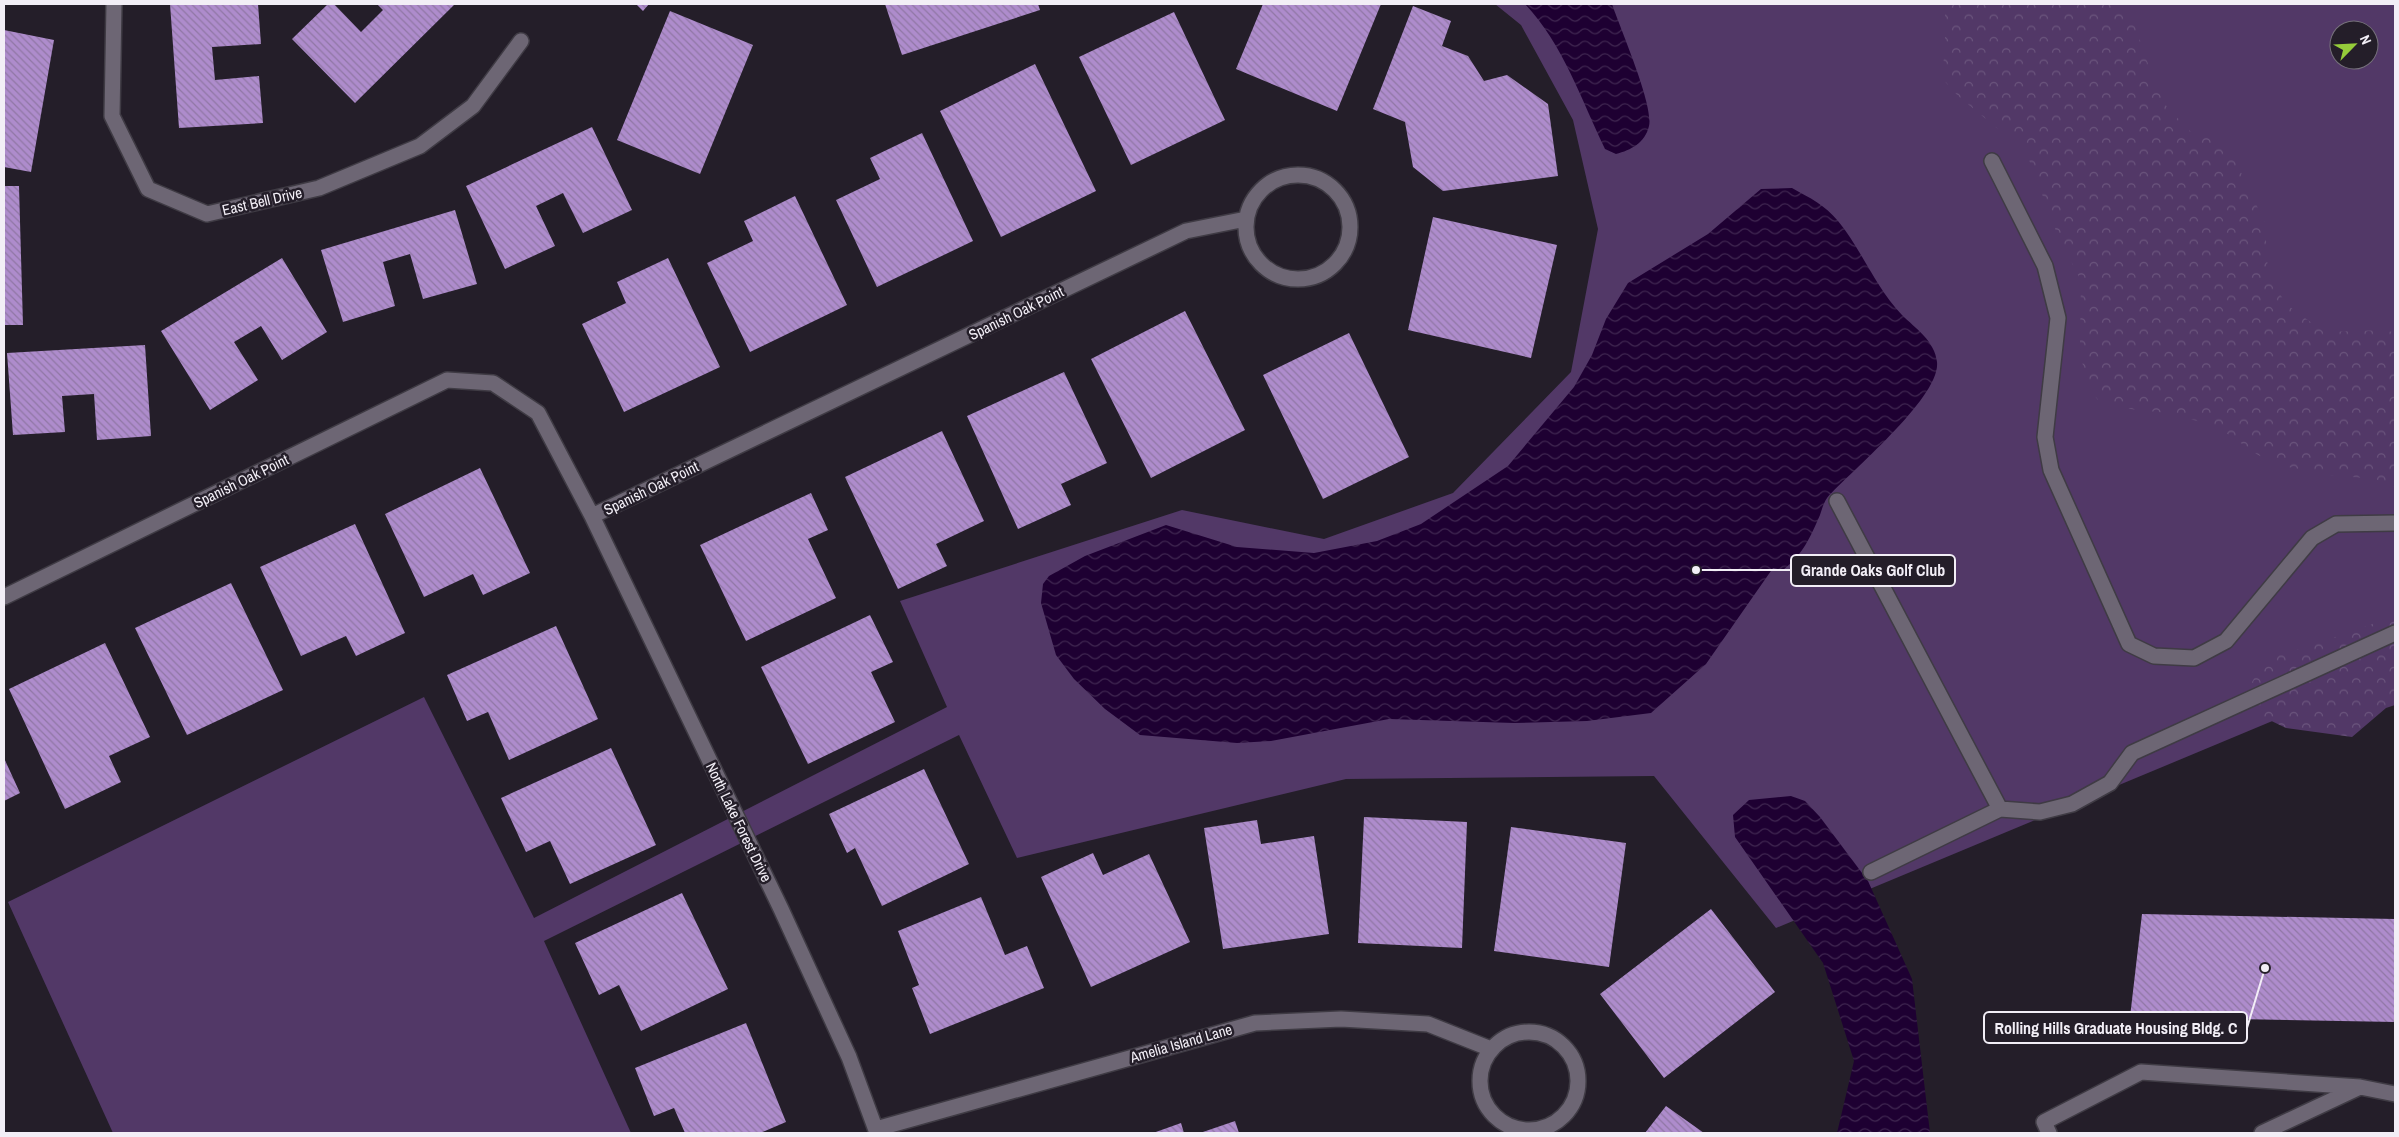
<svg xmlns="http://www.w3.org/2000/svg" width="2399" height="1137" viewBox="0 0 2399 1137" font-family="'Archivo Narrow',sans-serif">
<defs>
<pattern id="forest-crowns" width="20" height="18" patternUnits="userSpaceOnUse" patternTransform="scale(1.25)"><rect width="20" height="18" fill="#523867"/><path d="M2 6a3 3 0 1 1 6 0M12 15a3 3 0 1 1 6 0" fill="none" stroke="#6b557d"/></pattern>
<pattern id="water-waves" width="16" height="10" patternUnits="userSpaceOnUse" patternTransform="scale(1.25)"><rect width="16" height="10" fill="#1e0032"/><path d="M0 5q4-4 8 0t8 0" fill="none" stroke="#3f2650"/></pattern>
<pattern id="building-back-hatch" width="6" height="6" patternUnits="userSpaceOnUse" patternTransform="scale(1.25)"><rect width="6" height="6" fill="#ae8ccc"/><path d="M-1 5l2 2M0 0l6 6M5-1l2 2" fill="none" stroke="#9077a5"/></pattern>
</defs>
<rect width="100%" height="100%" fill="#241e29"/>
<path fill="#523867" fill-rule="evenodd" d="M1495 4H2395V670L1776 928 1654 776 1346 779 1017 858 959 735 544 941 631 1133H113L8 902 424 697 534 918 947 707 900 601 1182 510 1324 539 1453 493 1571 372 1598 229 1573 120 1521 25ZM2339 30H2369V60H2339Z"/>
<path fill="url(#forest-crowns)" d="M1933 4H2119L2134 23 2156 87 2167 107 2192 133 2211 136 2229 147 2265 223 2268 274 2286 304 2324 332 2386 330 2395 333V487L2375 479 2329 475 2283 466 2258 455 2216 426 2167 413 2103 406 2085 384 2080 341 2081 281 2056 231 2026 152 1958 96 1941 77 1945 52V9Z
M2395 615V705L2386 708 2352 737 2286 728 2257 714 2251 684 2259 669 2279 655 2351 632Z"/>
<path fill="url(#water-waves)" d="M1525 4H1612C1620 28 1654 105 1649 126 1645 143 1631 150 1616 154L1605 149C1581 99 1563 44 1525 4Z
M1792 188C1810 198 1825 205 1838 221 1862 250 1875 287 1902 315 1915 328 1935 341 1937 362 1941 397 1851 471 1827 498 1824 502 1822 509 1820 515 1810 538 1803 554 1783 570L1773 568 1706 664 1651 713 1587 721 1514 723 1389 719 1271 741 1237 743 1140 735 1105 709 1074 679 1056 655 1041 603 1043 584 1049 576 1085 556 1166 525 1237 547 1314 553 1377 541 1421 524 1508 466 1574 387 1592 355 1606 319 1628 283 1708 234 1761 189Z
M1791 796 1805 801 1820 817 1868 881 1912 979 1930 1133H1837L1854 1061 1823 963 1735 837 1733 815 1749 800Z"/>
<path fill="url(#building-back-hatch)" d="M170 4H258L261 44 212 47 215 80 259 76 263 123 179 128Z
M328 4H334L361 32 383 10 377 4H455L355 103 292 39Z
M636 4H649L643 11Z
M885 4H1038L1040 10 902 55Z
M1263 4H1381L1337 111 1236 69Z
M1413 6 1451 21 1442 46 1468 56 1484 81 1507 75 1548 104 1558 176 1443 191 1413 167 1405 122 1373 109Z
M670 11 753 45 700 174 617 140Z
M1174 12 1225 120 1131 165 1079 57Z
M4 30 54 40 31 172 4 167Z
M1035 64 1096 191 1001 237 940 111Z
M592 127 632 210 583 233 563 193 536 206 555 246 505 269 466 186Z
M922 133 973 241 877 287 836 200 880 179 870 158Z
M4 186H19L23 325H4Z
M795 196 847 305 750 352 707 263 753 241 744 221Z
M455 210 477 284 423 299 410 254 383 262 395 306 343 322 321 250Z
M1433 217 1557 245 1531 358 1408 330Z
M282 258 327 332 282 360 261 326 234 342 258 380 210 410 161 331Z
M668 258 720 367 624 412 582 324 626 303 617 282Z
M1185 311 1245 430 1151 478 1091 359Z
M1349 333 1409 457 1323 499 1263 375Z
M145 345 151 436 97 440 94 394 62 396 65 432 13 435 7 353Z
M1064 372 1107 463 1061 484 1071 505 1018 529 967 416Z
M942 431 984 521 936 544 947 566 898 589 845 477Z
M480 468 530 573 483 595 473 574 424 597 385 514Z
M811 493 828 530 808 539 836 598 746 641 700 545Z
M355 524 405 633 356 656 346 636 301 656 260 567Z
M231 583 283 690 187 735 135 628Z
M870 615 893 662 871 672 895 722 808 764 761 667Z
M556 626 598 719 509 760 488 712 467 721 447 675Z
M105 643 150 737 109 756 121 782 65 809 9 689Z
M611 748 656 845 570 884 550 841 526 852 501 798Z
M4 758 20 793 4 801Z
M924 769 969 864 882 906 855 848 847 853 829 814Z
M1364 817 1467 822 1462 948 1358 943Z
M1257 820 1261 844 1314 836 1329 934 1223 949 1204 828Z
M1511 827 1626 843 1609 967 1494 951Z
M1093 853 1103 875 1149 854 1190 942 1091 987 1041 877Z
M682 893 728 989 641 1031 619 985 599 995 575 943Z
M981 897 1005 955 1027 946 1044 988 930 1034 912 988 919 985 898 931Z
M1711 909 1775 992 1664 1078 1600 994Z
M2142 914 2395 919V1022L2130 1017Z
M746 1023 786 1122 760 1133H685L674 1108 654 1116 635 1068Z
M1666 1106 1704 1133H1645Z
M1235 1121 1239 1133H1200Z
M1181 1123 1184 1133H1153Z"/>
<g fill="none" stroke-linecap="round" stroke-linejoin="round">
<defs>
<path id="service" d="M1992 161 2045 266 2058 318 2045 437 2051 470 2129 644 2154 656 2194 658 2226 641 2312 538 2336 524 2395 523
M1837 501 2000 809 2040 812 2072 804 2110 783 2132 753 2395 633
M1871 872 2000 809
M2360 1087 2395 1094
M2049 1133 2044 1122 2141 1072 2360 1087 2262 1133"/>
<path id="minor" d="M114 4 112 116 148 189 207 214 319 188 420 146 473 106 521 41
M1246 227a52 52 0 1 1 104 0a52 52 0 1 1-104 0Z
M592 516 781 909 849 1057 877 1133
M4 597 447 380 493 383 538 413 592 516 1186 231 1246 219
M1480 1081a49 49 0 1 1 98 0a49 49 0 1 1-98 0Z
M876 1129 1255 1023 1341 1019 1428 1024 1491 1049"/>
</defs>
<use href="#service" stroke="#3f3b44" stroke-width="18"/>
<use href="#minor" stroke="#3f3b44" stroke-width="18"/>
<use href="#service" stroke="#6d6674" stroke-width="15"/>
<use href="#minor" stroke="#6d6674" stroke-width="15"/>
</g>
<g text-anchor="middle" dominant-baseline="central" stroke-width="5" stroke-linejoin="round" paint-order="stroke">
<g font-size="15" fill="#f2eef6" stroke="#241e29">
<text transform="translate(262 201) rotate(-13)">East Bell Drive</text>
<text transform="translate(1016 313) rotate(-26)">Spanish Oak Point</text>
<text transform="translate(241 481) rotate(-26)">Spanish Oak Point</text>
<text transform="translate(651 488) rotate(-26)">Spanish Oak Point</text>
<text transform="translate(739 822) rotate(64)">North Lake Forest Drive</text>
<text transform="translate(1181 1043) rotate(-16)">Amelia Island Lane</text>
</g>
</g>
<path fill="none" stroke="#f2eef6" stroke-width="2" d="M1696 570L1791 570M2265 968L2247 1028"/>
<g fill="#f2eef6" stroke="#241e29" stroke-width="2">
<circle cx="1696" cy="570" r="5"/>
<circle cx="2265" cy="968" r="5"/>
</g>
<g fill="#241e29" stroke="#f2eef6" stroke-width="2">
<rect x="1791" y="555" width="164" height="31" rx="5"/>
<rect x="1984" y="1012" width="263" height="31" rx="5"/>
</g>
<g font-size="16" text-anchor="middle" font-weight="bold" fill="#f2eef6">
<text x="1873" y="576">Grande Oaks Golf Club</text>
<text x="2116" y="1034">Rolling Hills Graduate Housing Bldg. C</text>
</g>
<rect width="2399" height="1137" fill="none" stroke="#f2eef6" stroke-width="10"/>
<g transform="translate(2354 45) rotate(66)"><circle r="24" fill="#241e29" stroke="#76717b"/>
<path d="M0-4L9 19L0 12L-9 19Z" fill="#95cc3a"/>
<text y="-8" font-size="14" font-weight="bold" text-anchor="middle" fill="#f2eef6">N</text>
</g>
</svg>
